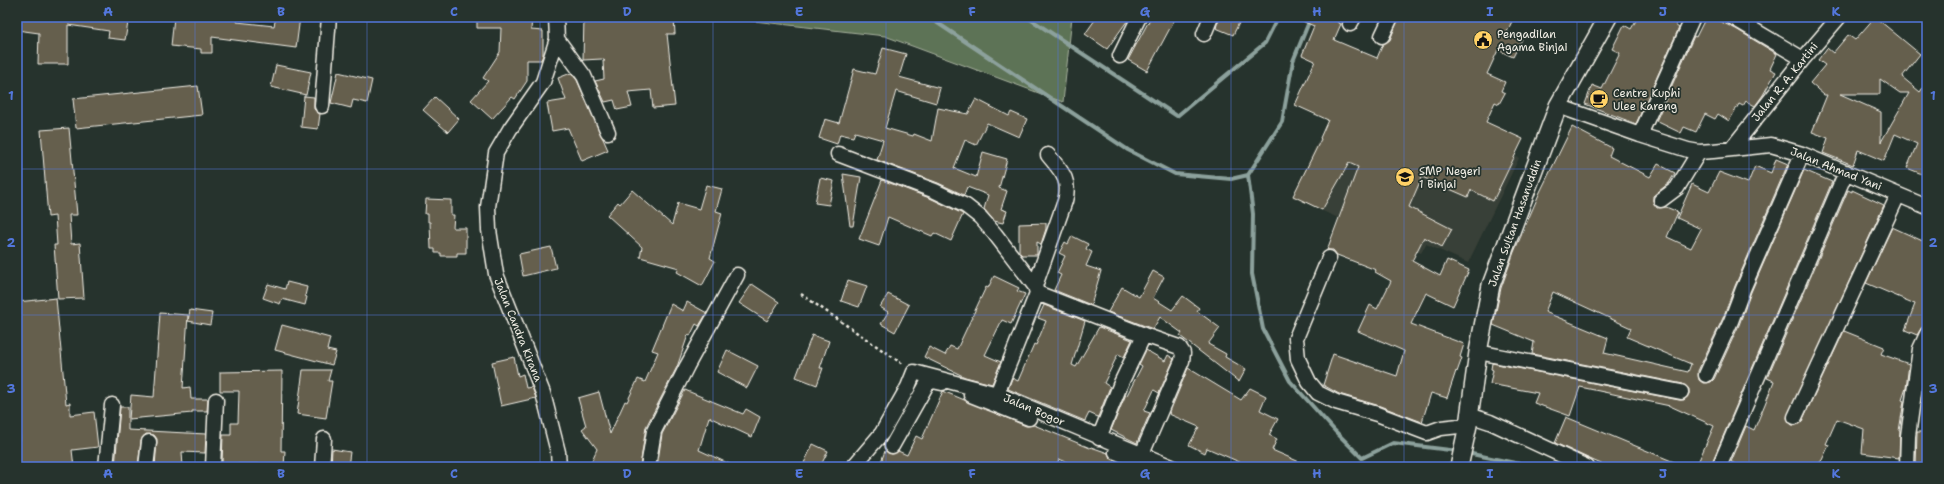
<svg xmlns="http://www.w3.org/2000/svg" width="1944" height="484" viewBox="0 0 1944 484" font-family="'Shantell Sans',sans-serif">
<rect width="100%" height="100%" fill="#26332d"/>
<filter id="ink" filterUnits="userSpaceOnUse"><feTurbulence type="fractalNoise" baseFrequency=".025" numOctaves="2"/><feDisplacementMap in="SourceGraphic" scale="8" xChannelSelector="R" yChannelSelector="G"/><feConvolveMatrix kernelMatrix="1 2 1 2 8 2 1 2 1" color-interpolation-filters="sRGB"/></filter>
<g filter="url(#ink)">
<path fill="#394037" d="M1363 89 1519 158 1468 263 1426 244 1421 253 1347 222 1292 197 1335 104Z"/>
<path fill="#5d7356" stroke="#a8b29f" d="M719 17H1072L1063 102 885 36Z"/>
<g fill="none" stroke-linecap="round" stroke-linejoin="round">
<path stroke="#8ca19c" stroke-width="4" d="M931 17 930 18 1128 150 1175 174 1231 179 1248 175 1282 122 1293 61 1311 17
M1027 17 1177 116 1265 43 1278 17
M1248 175 1253 214 1252 274 1263 329 1290 381 1335 431 1362 458 1393 443 1458 451
M1467 453 1534 467"/>
</g>
<path fill="#655f4e" stroke="#f4f1e8" fill-rule="evenodd" d="M17 17H129L125 40 108 38 109 31 68 25V64H38L39 33 17 30Z
M174 17H238L237 22 274 26 276 17H300L296 48 212 37V53H201V49L171 46Z
M477 17H532L531 30 543 31V55L541 60H527V81L515 99 512 97 492 119 471 100 488 81 483 78 500 52 501 28H477Z
M584 17H674L675 34H667L675 106 653 108 651 90 628 92 632 107 617 110 614 100 605 102 595 81 604 79 603 61H605L602 59 583 60Z
M1097 17H1130L1107 49 1085 34Z
M1151 17H1176L1147 71 1128 60Z
M1219 17H1242L1233 35 1216 28Z
M1293 17H1339L1337 22 1341 24 1334 40 1377 58 1383 44 1390 40 1399 17H1514L1507 32 1522 39 1513 57 1498 50 1487 74 1505 82 1501 91 1505 93 1499 104 1495 102 1486 122 1523 139 1493 201 1471 190 1468 197 1422 177 1409 207 1452 229 1442 247 1424 237 1412 261 1440 276 1447 260 1469 270 1453 306 1426 293 1411 324 1464 344 1460 357 1462 358 1457 372 1456 371 1447 398 1431 393 1422 422 1380 406 1339 394 1323 385 1333 354 1397 376 1404 351 1358 331 1370 305 1377 309 1391 281 1375 272 1376 270 1337 255 1333 250H1327L1358 167 1349 163 1322 210 1293 196 1321 139 1320 138 1328 120 1295 105 1315 61 1302 55 1314 26Z
M1638 17H1681L1675 25 1679 28 1636 124 1585 104 1592 85 1602 89 1620 53 1612 49 1624 25 1631 29Z
M1706 17H1711L1736 29 1777 54 1770 69 1776 72 1763 95 1755 106 1746 101 1743 106 1739 104 1729 121 1718 114 1715 119 1705 114 1696 132 1684 127 1681 133 1656 121 1694 36 1696 37Z
M1875 17 1920 54 1902 77 1920 92 1927 82V176L1907 168 1917 144 1895 134 1884 161 1858 150 1853 165 1823 153 1828 138 1812 132 1827 95H1824L1810 83 1825 65 1818 60 1827 48 1833 53 1848 35 1855 40ZM1880 79 1900 93H1909L1881 142V112L1840 94H1880Z
M883 48 906 54 899 77 940 88 936 103 896 91 885 128 913 136 914 134 932 141 938 108 968 114 976 99 1009 116 1011 112 1027 119 1019 137 987 123 976 145 965 140 954 168 976 177 983 152 1007 159 999 188 1007 191 1001 209 1007 211 1003 223 994 221 984 209 988 195 967 187 964 195 938 183 877 160 883 140 855 132 853 137 840 134 837 144 819 138 825 119 839 123 854 69 875 74Z
M276 65 311 72 306 95 271 87Z
M338 72 372 80 367 103 353 100 351 108 331 103Z
M571 73 577 80 608 150 582 161 568 128 552 131 547 103 566 100 558 78Z
M198 86 202 115 76 128 73 99Z
M304 96 314 97V109L320 114 318 129 301 127Z
M435 97 459 119 448 132 423 110Z
M1572 127 1612 148 1609 156 1650 177 1658 164 1675 173 1669 183 1653 196V201L1657 208 1666 207 1678 212 1667 237 1691 248 1701 229 1677 218 1692 184 1709 192 1719 172 1748 183 1755 166 1771 173 1776 159 1788 164 1735 286 1723 318 1698 371 1699 380 1703 383 1711 382 1714 379 1739 325 1751 292 1804 170 1832 182 1710 467H1696L1714 426 1670 406 1580 387 1570 416 1534 403 1538 393 1490 384 1493 370 1491 369 1492 363 1679 400H1684L1689 394V389L1683 384 1532 354 1534 342 1493 325 1501 288 1514 252 1540 192ZM1553 292 1631 328 1627 337 1691 364 1688 372 1604 353 1608 338 1545 312Z
M69 128 77 215H69L71 244 80 243 84 298 58 299 54 245H57L55 216 48 217 41 130Z
M843 174 861 177 853 226H850Z
M820 178 834 181 829 205 815 203Z
M882 180 932 199 963 214 951 241 934 233 932 236 888 217 879 246 859 239Z
M706 185 722 189 716 211 722 213 710 258 715 261 702 286 677 272 679 268 640 257 642 247 607 215 618 202 620 204 632 190 672 225 678 203 699 209Z
M1848 190 1852 192V190L1884 205 1787 418 1792 425H1796L1802 421 1844 331 1884 347 1881 354 1909 364 1906 388 1902 400 1904 401 1899 431H1900L1899 458 1862 453 1864 429 1837 419 1826 444 1829 445 1822 460 1815 467H1742L1731 462 1746 426 1754 430 1765 404 1774 381 1767 378Z
M426 199 451 200V215H454L453 228H466V253H457V256H441V253H435V249H431L430 222H428V214H425Z
M1046 223V229L1041 244 1037 242V255H1022L1019 252V224Z
M1892 227 1927 243V326L1922 327 1917 335 1905 330 1915 304 1866 283Z
M1072 236 1088 244 1086 249 1092 252 1086 266 1101 271 1091 305 1054 290 1061 275 1057 273 1065 256 1059 253 1065 242 1068 244Z
M551 247 556 268 523 276 519 254Z
M1153 271 1164 277 1153 298 1172 310 1183 296 1199 308 1197 311 1220 328 1208 344 1226 354 1225 357 1246 369 1239 382 1180 336 1182 333 1160 317 1153 329 1108 312 1122 287 1139 297Z
M994 276 1019 288 1017 291 1025 294 1011 324 1002 320 985 355 1001 362 992 384 965 377 924 357 929 347 945 355 950 346 957 349 986 287 988 288Z
M848 280 867 286 859 307 841 301Z
M287 282 307 287 305 296 307 297 305 305 282 299 280 304 263 298 268 284 285 289Z
M752 284 779 302 767 321 739 303Z
M888 294 909 305 895 332 881 324 888 312 880 307Z
M56 298 66 404 70 403V415L94 412 98 447 72 450 74 467H17V440L20 439 17 406V302Z
M687 302 707 313 699 326 696 324 690 336 688 335 677 367 646 427 640 467H589L597 449 582 429 586 426 578 398 599 392 610 434 625 401 627 402 638 379 645 382 658 352 652 350 671 304 683 311Z
M1044 305 1085 321 1072 365 1076 367 1099 327 1132 340 1124 357 1118 354 1104 383 1110 387 1098 417 1089 413 1085 421 1008 389 1012 378 1018 381 1034 344 1036 345 1046 321 1038 318Z
M190 310 212 313 210 325 188 321Z
M160 313 188 315 183 388 190 387 191 399H208L207 411H192V413L129 419 131 395 154 397Z
M282 325 330 338 327 350 336 352 332 365 275 350Z
M812 335 829 341 820 368H823L817 385 796 377Z
M727 350 758 366 747 388 717 372Z
M1146 350 1165 361 1168 355 1174 359 1159 393 1154 390 1144 411 1150 413 1137 443 1111 430 1126 394 1127 395 1142 366 1139 364Z
M514 357 518 376 523 374 526 388 532 387 536 398 501 406 492 362Z
M1188 368 1241 400 1250 388 1266 396 1260 410 1278 419 1269 435 1277 439 1272 450 1311 467H1251L1207 448 1205 453 1189 445 1199 427 1169 414Z
M303 370H331L328 381H332L326 418 297 414Z
M282 371 281 451H285L284 467H264V464H222L223 435H231V423H238L239 391H220V372Z
M685 390 743 414 746 409 760 417 752 437 709 417 699 450 736 467H657L662 434Z
M943 391 1026 426 1034 425 1090 448 1091 447 1108 453 1110 458 1121 463 1120 467H1079L1059 459 1056 467H879L885 451 892 454 898 451 907 455 916 436 922 439Z
M120 407H128V430L206 434 205 453 182 452 183 467H155L157 439 154 435 146 434 141 441 138 467H115Z
M1566 417 1686 467H1608L1592 460 1555 443Z
M1917 432H1927V467H1916Z
M813 444 828 451 820 467H812L804 463Z
M332 449 350 452 348 467H331Z"/>
<g fill="none" stroke-linecap="round" stroke-linejoin="round">
<defs>
<path id="minor" d="M556 17 557 39 543 82 510 129 496 153 488 207 489 230 496 274 543 393 558 452 559 467
M1732 17 1803 59
M1350 24 1354 17
M1204 34 1211 17
M1382 36 1391 17
M557 39 584 76 608 132
M1120 56 1139 17
M322 106 329 17
M1558 106 1640 135 1688 150 1699 152 1713 151 1771 145 1802 154 1927 207
M1640 135 1693 17
M1732 148 1803 59 1839 17
M838 154 935 191 966 206 980 217 995 234 1035 286 1037 293 1144 335 1179 347 1183 353 1182 361 1142 454
M1661 200 1677 188 1699 152
M1329 258 1296 338 1298 359 1309 382 1318 393 1336 402 1377 414 1427 433 1441 428 1468 425
M1035 286 1065 201C1071 179 1061 171 1048 155
M1478 352 1681 392
M1706 375 1731 321 1743 289 1802 154
M997 394 1037 293
M971 395 1029 418
M1469 415 1490 422 1587 467
M1795 417 1898 195
M1099 438 1121 383 1144 335
M892 446 927 384 933 381 942 383
M1116 452 1131 458 1134 463 1133 467
M106 467 112 405
M146 467 149 442
M213 467 216 400
M322 467 324 439
M648 467 654 431 687 366 737 275
M853 467 882 433 908 387 914 372 997 394 1172 467
M1719 467 1846 172
M1907 467 1908 436 1920 349 1927 334"/>
<path id="major" d="M1459 467 1468 425 1478 352 1491 285 1558 106 1608 17"/>
</defs>
<use href="#minor" stroke="#f4f1e8" stroke-width="17"/>
<use href="#major" stroke="#f4f1e8" stroke-width="20"/>
<path stroke="#f4f1e8" stroke-width="2.5" stroke-dasharray="3 3" stroke-linecap="butt" d="M801 294 904 365"/>
<use href="#minor" stroke="#26332d" stroke-width="14"/>
<use href="#major" stroke="#26332d" stroke-width="17"/>
</g>
</g>
<path fill="none" stroke="#5377dc" stroke-width="1" stroke-opacity="0.55" d="M195 17V467M367 17V467M540 17V467M713 17V467M886 17V467M1058 17V467M1231 17V467M1404 17V467M1577 17V467M1749 17V467M17 169H1927M17 315H1927"/>
<defs>
<symbol id="civic-disc" viewBox="-11 -11 22 22"><circle r="9.5" fill="#ffd166" stroke="#26332d"/><path d="M-.6-6.5H3V-4.5H.6V-3L4-1V1h2V6H-6V1h2V-1L-.6-3ZM-1.2 2.5V6h2.4V2.5Z" fill="#111"/></symbol>
<symbol id="cafe-disc" viewBox="-11 -11 22 22"><circle r="9.5" fill="#ffd166" stroke="#26332d"/><path d="M-5.5-4.5H6V0H3Q3 3.5 0 3.5H-2.5Q-5.5 3.5-5.5 0ZM3-3.2v2h1.7v-2ZM-6 4.5H4V6H-6Z" fill="#111"/></symbol>
<symbol id="school-disc" viewBox="-11 -11 22 22"><circle r="9.5" fill="#ffd166" stroke="#26332d"/><path d="M0-5L7-2L0 1L-7-2ZM-4 1L0 2.5L4 1V4Q0 6-4 4Z" fill="#111"/></symbol>
</defs>
<g fill-rule="evenodd">
<use href="#civic-disc" x="1472" y="29" width="22" height="22"/>
<use href="#cafe-disc" x="1588" y="88" width="22" height="22"/>
<use href="#school-disc" x="1394" y="166" width="22" height="22"/>
</g>
<g text-anchor="middle" dominant-baseline="central" stroke-width="3.5" stroke-linejoin="round" paint-order="stroke">
<g font-size="11" fill="#f4f1e8" stroke="#26332d" text-anchor="start">
<text x="1497" y="34">Pengadilan<tspan x="1497" dy="13">Agama Binjai</tspan></text>
<text x="1613" y="93">Centre Kuphi<tspan x="1613" dy="13">Ulee Kareng</tspan></text>
<text x="1419" y="171">SMP Negeri<tspan x="1419" dy="13">1 Binjai</tspan></text>
</g>
<g font-size="11" fill="#f4f1e8" stroke="#26332d">
<text transform="translate(1785 82) rotate(-51)">Jalan R. A. Kartini</text>
<text transform="translate(1836 169) rotate(22)">Jalan Ahmad Yani</text>
<text transform="translate(1515 223) rotate(-70)">Jalan Sultan Hasanuddin</text>
<text transform="translate(518 330) rotate(68)">Jalan Candra Kirana</text>
<text transform="translate(1034 410) rotate(23)">Jalan Bogor</text>
</g>
</g>
<rect width="1944" height="484" fill="none" stroke="#26332d" stroke-width="44"/>
<rect x="22" y="22" width="1900" height="440" fill="none" stroke="#5377dc" stroke-width="1.5"/>
<g font-size="13" text-anchor="middle" font-weight="bold" fill="#5377dc">
<text x="108" y="16">A</text>
<text x="281" y="16">B</text>
<text x="454" y="16">C</text>
<text x="627" y="16">D</text>
<text x="799" y="16">E</text>
<text x="972" y="16">F</text>
<text x="1145" y="16">G</text>
<text x="1317" y="16">H</text>
<text x="1490" y="16">I</text>
<text x="1663" y="16">J</text>
<text x="1836" y="16">K</text>
<text x="11" y="100">1</text>
<text x="1933" y="100">1</text>
<text x="11" y="247">2</text>
<text x="1933" y="247">2</text>
<text x="11" y="393">3</text>
<text x="1933" y="393">3</text>
<text x="108" y="478">A</text>
<text x="281" y="478">B</text>
<text x="454" y="478">C</text>
<text x="627" y="478">D</text>
<text x="799" y="478">E</text>
<text x="972" y="478">F</text>
<text x="1145" y="478">G</text>
<text x="1317" y="478">H</text>
<text x="1490" y="478">I</text>
<text x="1663" y="478">J</text>
<text x="1836" y="478">K</text>
</g>
</svg>
